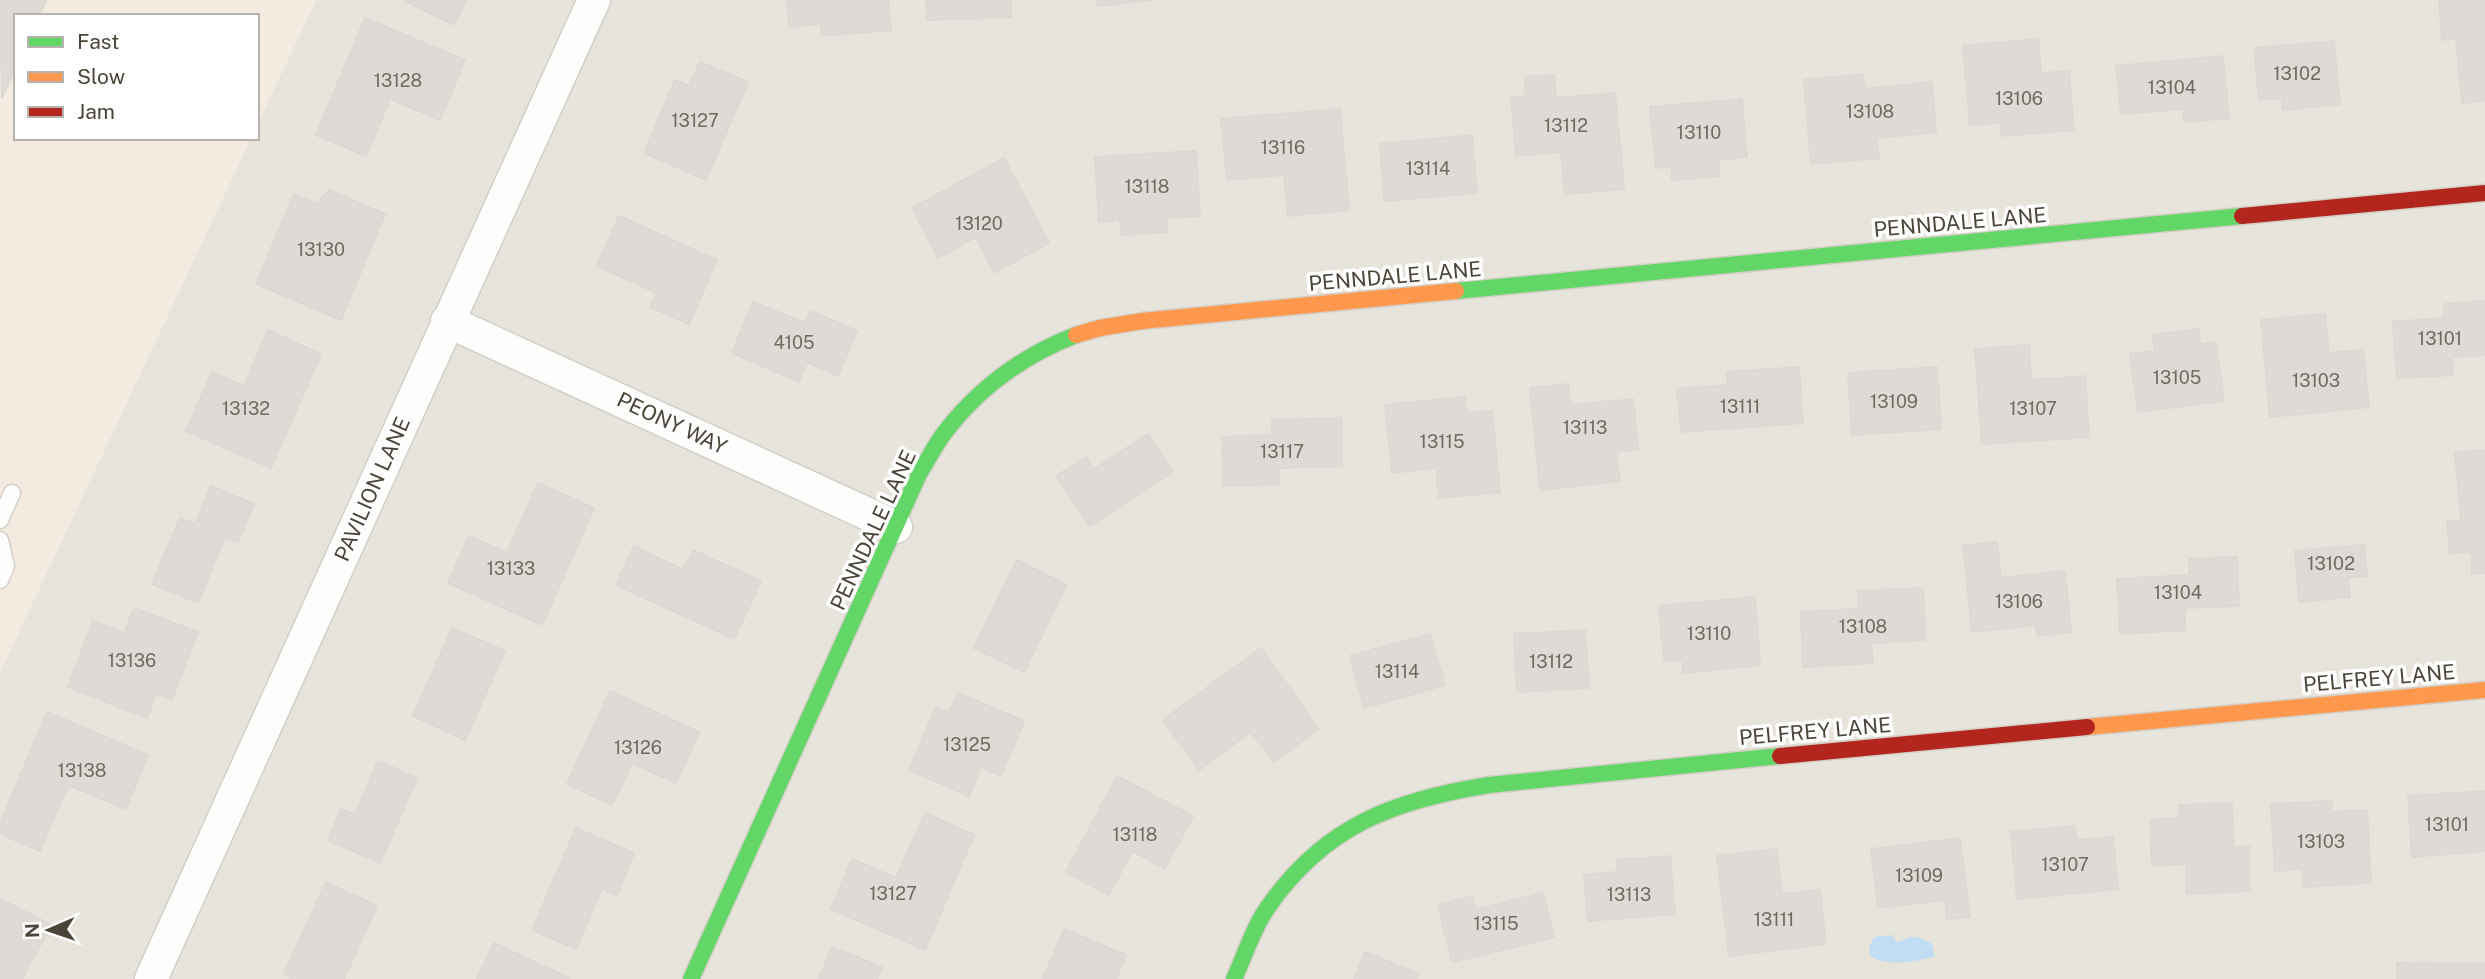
<svg xmlns="http://www.w3.org/2000/svg" width="2485" height="979" viewBox="0 0 2485 979" font-family="'Public Sans',sans-serif">
<rect width="100%" height="100%" fill="#f4f2ee"/>
<path fill="#e7e4dc" d="M316 0H2485V979H0V672L251 138H257V125Z"/>
<path fill="#f3ebdf" d="M0 0H316L257 125V16H16V138H251L0 672Z"/>
<path fill="#c0ddf1" d="M1892 935 1898 943C1911 934 1919 936 1932 944L1935 956C1916 962 1888 967 1870 956L1869 948 1874 937Z"/>
<path fill="#dedbd6" stroke="#dcd9d4" stroke-width="2" d="M0 0H46L39 16H16V67L2 98Z
M404 0H466L454 25Z
M787 0H888L891 30 822 36 821 24 789 27Z
M926 0H1011V17L927 20Z
M1097 0H1153L1097 6Z
M2439 0H2485V100L2462 103 2456 39 2442 40Z
M365 18 465 60 440 120 390 99 366 156 316 135Z
M2038 39 2041 73 2069 71 2074 130 2001 136 2000 123 1970 125 1963 46Z
M2334 41 2340 104 2283 110 2282 98 2259 100 2254 48Z
M2223 56 2229 118 2184 122 2183 109 2121 114 2116 66Z
M700 62 748 82 706 180 644 153 675 80 689 86Z
M1863 74 1864 89 1932 82 1936 132 1877 138 1879 158 1811 164 1804 80Z
M1554 75 1556 98 1615 93 1624 189 1565 194 1561 152 1516 156 1511 98 1526 96 1525 77Z
M1742 99 1747 157 1718 160 1720 176 1672 180 1671 167 1656 168 1650 107Z
M1340 109 1349 210 1288 216 1284 175 1227 180 1221 119Z
M1472 135 1477 193 1384 201 1380 144Z
M1196 151 1200 216 1166 218 1167 232 1121 235 1120 220 1099 222 1095 157Z
M1004 158 1049 243 994 273 976 237 938 258 912 208Z
M329 190 385 214 341 320 256 284 294 194 317 204Z
M619 216 717 260 689 324 650 307 657 293 597 266Z
M2485 301V355L2452 357 2453 375 2397 378 2393 322 2444 318V304Z
M753 302 805 323 811 311 857 331 838 376 807 362 799 382 732 353Z
M2325 314 2329 353 2363 350 2369 407 2270 417 2261 320Z
M2199 329 2200 344 2216 342 2224 401 2138 412 2130 354 2155 351 2153 335Z
M268 330 321 354 271 468 186 431 212 372 244 386Z
M2029 345 2031 380 2085 376 2089 437 1982 444 1975 349Z
M1799 367 1803 423 1681 432 1677 389 1728 385 1727 372Z
M1937 367 1941 429 1852 435 1848 373Z
M1568 384 1570 405 1633 399 1638 449 1616 452 1620 481 1540 490 1530 388Z
M1465 397 1467 413 1492 411 1500 492 1439 498 1436 468 1392 473 1385 405Z
M1341 418 1342 466 1279 468V484L1223 486 1222 437 1272 435V420Z
M1148 434 1173 472 1090 526 1056 476 1086 457 1094 469Z
M2485 450V573L2472 574 2471 552 2450 553 2447 521 2461 520 2455 453Z
M538 483 594 508 542 625 448 583 469 536 507 553Z
M211 486 254 504 238 542 225 537 198 603 152 584 180 518 195 524Z
M1997 542 2001 578 2065 571 2071 632 2037 636 2036 625 1972 632 1963 546Z
M2364 545 2367 576 2348 577 2350 597 2299 602 2295 551Z
M634 546 683 570 693 550 761 581 734 639 616 585Z
M2237 557 2239 606 2185 608V630L2120 634 2117 579 2189 575V559Z
M1017 560 1067 585 1024 672 974 648Z
M1923 588 1925 640 1871 643 1873 663 1803 667 1801 612 1859 609 1858 591Z
M1755 597 1760 665 1683 673V660L1664 661 1659 606Z
M134 608 198 632 172 699 156 694 147 718 68 687 93 621 124 633Z
M452 628 505 651 465 740 413 716Z
M1585 630 1589 688 1517 692 1514 634Z
M1430 634 1445 685 1364 708 1350 656Z
M1261 648 1319 729 1274 762 1251 732 1199 770 1163 720Z
M610 691 699 732 676 783 632 763 612 805 567 784Z
M958 693 1024 721 1001 776 981 767 969 796 909 770 936 707 949 712Z
M47 712 148 755 126 809 68 785 40 851 0 834V824Z
M378 761 417 778 380 863 328 840 341 809 355 815Z
M1117 776 1193 816 1165 869 1132 851 1109 895 1066 872Z
M2485 791V851L2412 857 2408 796Z
M2332 801V812L2367 810 2371 883 2303 887 2302 869 2275 871 2271 804Z
M2232 803 2234 847 2249 846 2250 891 2187 894 2186 864 2152 866 2150 820 2180 818 2179 805Z
M925 813 974 835 925 950 831 909 852 859 896 878Z
M2075 826 2077 840 2113 837 2118 889 2017 899 2011 832Z
M576 828 634 853 617 895 602 888 576 949 532 930Z
M1960 838 1970 917 1947 919 1945 900 1878 908 1871 849Z
M1777 849 1782 894 1820 890 1826 944 1729 956 1717 856Z
M1670 856 1675 914 1588 921 1584 875 1618 872 1617 860Z
M326 882 377 906 344 979H294L284 974Z
M1543 893 1554 937 1452 962 1438 905 1472 897 1476 910Z
M1 899 51 925 22 979H0Z
M1064 929 1126 955 1116 979H1043Z
M494 943 571 979H477Z
M832 947 882 967 877 979H819Z
M1365 952 1419 974 1417 979H1354Z
M2397 963 2485 964V979H2397Z"/>
<g fill="none" stroke-linecap="round" stroke-linejoin="round">
<defs>
<path id="lane" d="M0 520 12 493
M0 540 6 566 0 580"/>
<path id="street" d="M447 321 896 527
M151 979 594 0"/>
<path id="fast" d="M1456 291 2242 216
M691 979 919 474C928 460 935 445 945 432 979 388 1024 355 1076 335
M1234 979C1245 955 1253 928 1268 907 1325 825 1395 800 1489 785L1780 756"/>
<path id="slow" d="M1076 335 1100 328 1142 321 1456 291
M2087 727 2485 690"/>
<path id="jam" d="M2242 216 2485 193
M1780 756 2087 727"/>
</defs>
<use href="#lane" stroke="#d2d0cb" stroke-width="19"/>
<use href="#street" stroke="#d2d0cb" stroke-width="35"/>
<use href="#fast" stroke="#d3cfc5" stroke-width="19"/>
<use href="#slow" stroke="#d3cfc5" stroke-width="19"/>
<use href="#jam" stroke="#d3cfc5" stroke-width="19"/>
<use href="#lane" stroke="#fdfdfc" stroke-width="16"/>
<use href="#street" stroke="#fdfdfc" stroke-width="32"/>
<use href="#fast" stroke="#63d668" stroke-width="16"/>
<use href="#slow" stroke="#ff974d" stroke-width="16"/>
<use href="#jam" stroke="#b3261e" stroke-width="16"/>
</g>
<g text-anchor="middle" dominant-baseline="central" stroke-width="7" stroke-linejoin="round" paint-order="stroke">
<g font-size="18" fill="#706a61">
<text x="2297" y="73">13102</text>
<text x="398" y="80">13128</text>
<text x="2172" y="87">13104</text>
<text x="2019" y="98">13106</text>
<text x="1870" y="111">13108</text>
<text x="695" y="120">13127</text>
<text x="1566" y="125">13112</text>
<text x="1699" y="132">13110</text>
<text x="1283" y="147">13116</text>
<text x="1428" y="168">13114</text>
<text x="1147" y="186">13118</text>
<text x="979" y="223">13120</text>
<text x="321" y="249">13130</text>
<text x="2440" y="338">13101</text>
<text x="794" y="342">4105</text>
<text x="2177" y="377">13105</text>
<text x="2316" y="380">13103</text>
<text x="1894" y="401">13109</text>
<text x="1740" y="406">13111</text>
<text x="246" y="408">13132</text>
<text x="2033" y="408">13107</text>
<text x="1585" y="427">13113</text>
<text x="1442" y="441">13115</text>
<text x="1282" y="451">13117</text>
<text x="2331" y="563">13102</text>
<text x="511" y="568">13133</text>
<text x="2178" y="592">13104</text>
<text x="2019" y="601">13106</text>
<text x="1863" y="626">13108</text>
<text x="1709" y="633">13110</text>
<text x="132" y="660">13136</text>
<text x="1551" y="661">13112</text>
<text x="1397" y="671">13114</text>
<text x="967" y="744">13125</text>
<text x="638" y="747">13126</text>
<text x="82" y="770">13138</text>
<text x="2447" y="824">13101</text>
<text x="1135" y="834">13118</text>
<text x="2321" y="841">13103</text>
<text x="2065" y="864">13107</text>
<text x="1919" y="875">13109</text>
<text x="893" y="893">13127</text>
<text x="1629" y="894">13113</text>
<text x="1774" y="919">13111</text>
<text x="1496" y="923">13115</text>
</g>
<g font-size="21" fill="#4b4439" stroke="#fff">
<text transform="translate(1960 222) rotate(-5)">PENNDALE LANE</text>
<text transform="translate(1395 276) rotate(-5)">PENNDALE LANE</text>
<text transform="translate(672 423) rotate(25)">PEONY WAY</text>
<text transform="translate(372 489) rotate(-66)">PAVILION LANE</text>
<text transform="translate(873 530) rotate(-65)">PENNDALE LANE</text>
<text transform="translate(2379 678) rotate(-5)">PELFREY LANE</text>
<text transform="translate(1815 731) rotate(-5)">PELFREY LANE</text>
</g>
</g>
<rect x="14" y="14" width="245" height="126" fill="#ffffff" stroke="#b7b4b0" stroke-width="2"/>
<rect x="28" y="37" width="35" height="10" fill="#63d668" stroke="#b7b4b0" stroke-width="2"/>
<text x="77" y="49" font-size="21" fill="#4b4439">Fast</text>
<rect x="28" y="72" width="35" height="10" fill="#ff974d" stroke="#b7b4b0" stroke-width="2"/>
<text x="77" y="84" font-size="21" fill="#4b4439">Slow</text>
<rect x="28" y="107" width="35" height="10" fill="#b3261e" stroke="#b7b4b0" stroke-width="2"/>
<text x="77" y="119" font-size="21" fill="#4b4439">Jam</text>
<g transform="translate(49 930) rotate(268)" stroke="#ffffff" stroke-width="5" paint-order="stroke">
<path d="M0-5L12 26L0 18L-12 26Z" fill="#4b4439"/>
<text y="-10" font-size="19" font-weight="bold" text-anchor="middle" fill="#4b4439">N</text>
</g>
</svg>
